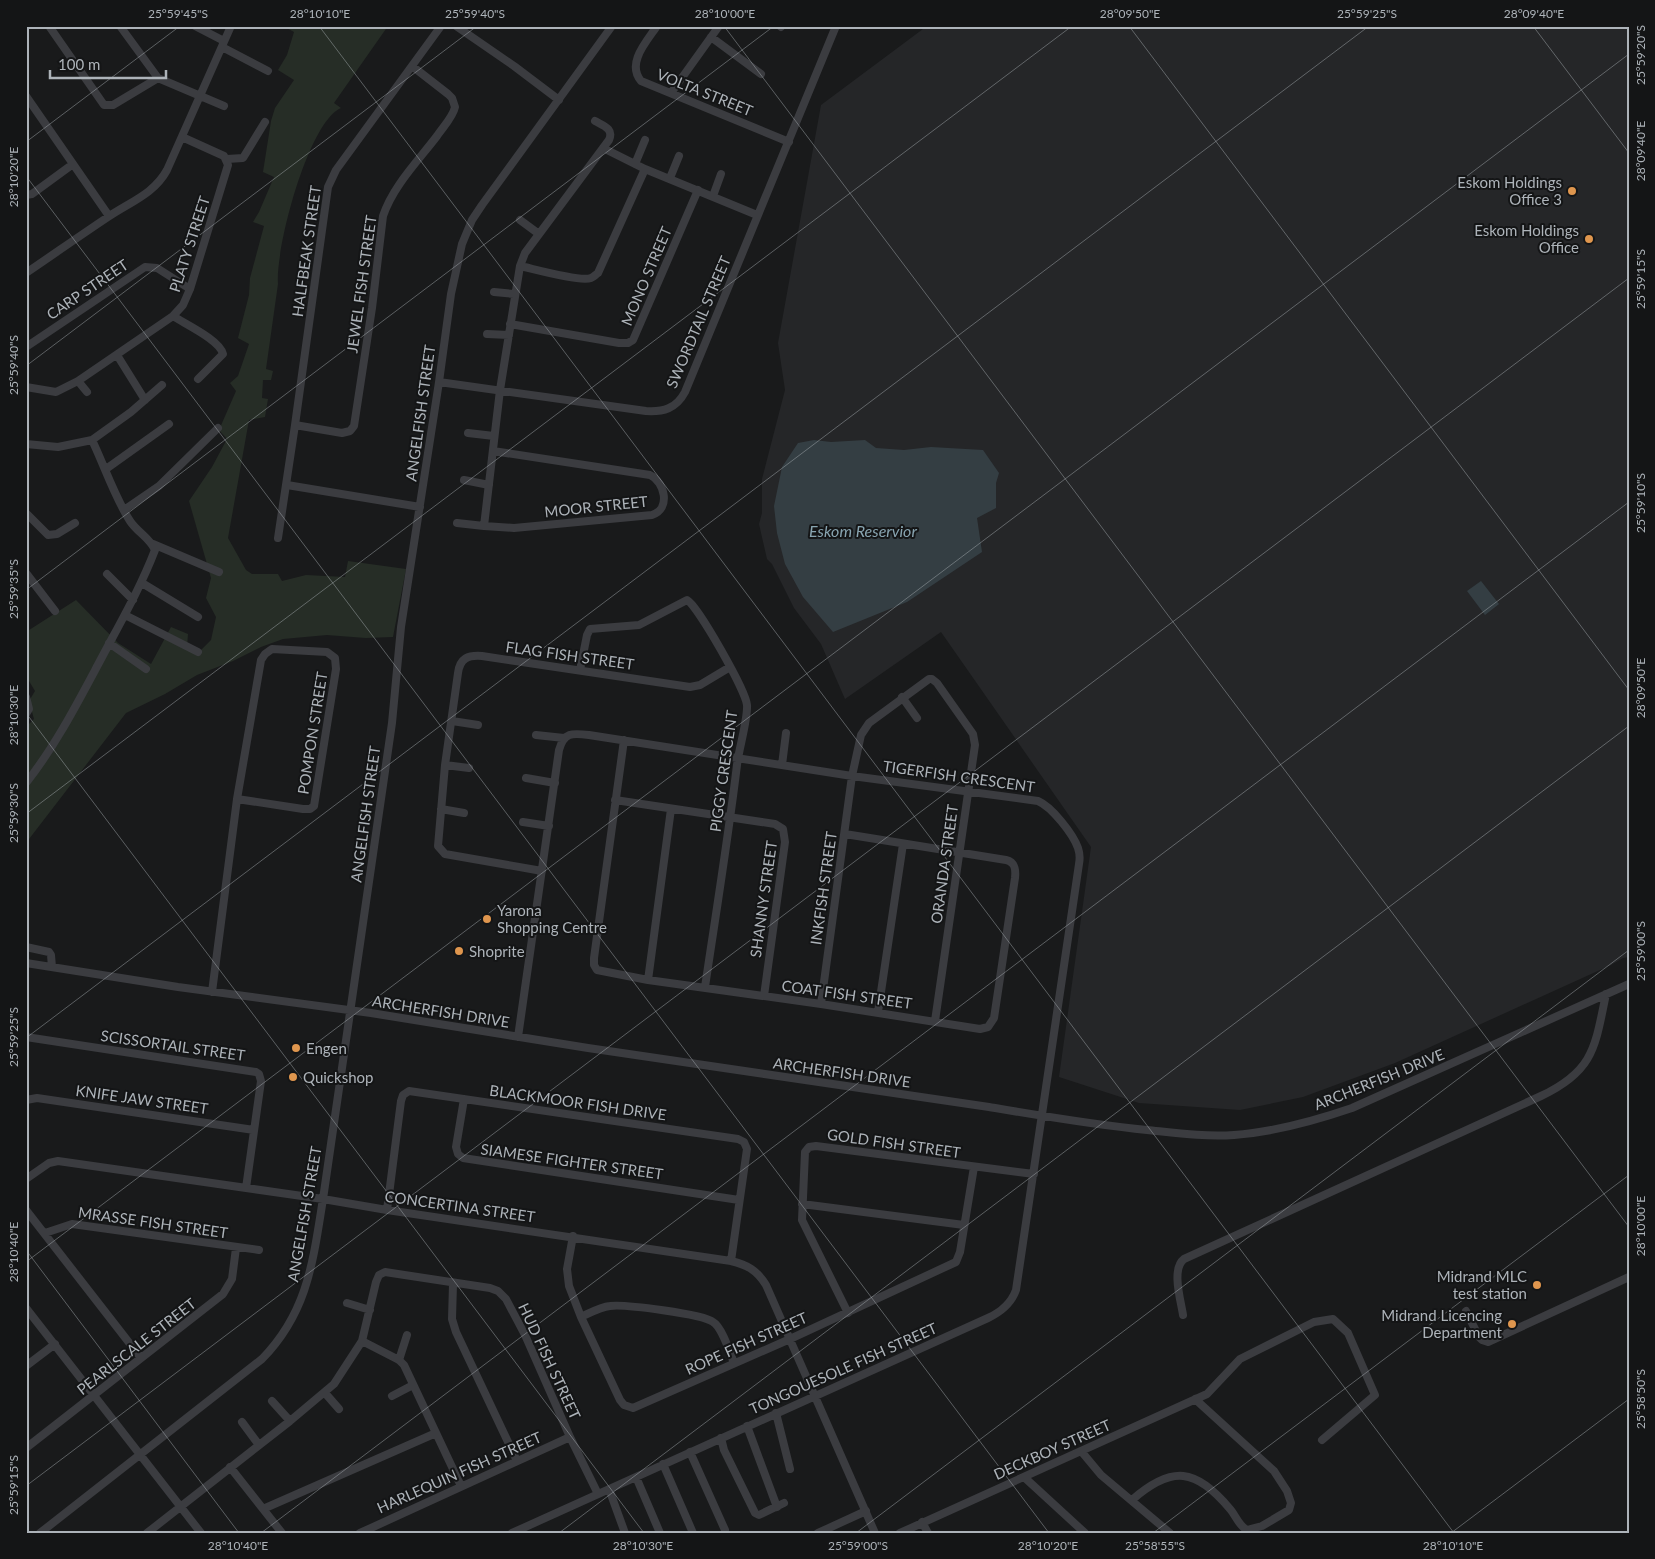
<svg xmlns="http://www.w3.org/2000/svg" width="1655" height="1559" viewBox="0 0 1655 1559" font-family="Lato,sans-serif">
<rect width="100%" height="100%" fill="#191a1b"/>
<path fill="#252628" d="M927 26H1629V957L1623 958 1611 965 1395 1063 1303 1097 1240 1110 1139 1103 1059 1077 1091 847 941 632 845 699 821 644 794 608 772 564 767 559 759 524 762 513V479L785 390 778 343 821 105Z"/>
<path fill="#262d26" d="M283 26H388L334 103 341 108C308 122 275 250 278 284L266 369 273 371 271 380H263L262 398 268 399 265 417 249 420 228 538 246 570 252 574H278L282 581 306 575 345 577 348 561 406 569 393 637 366 638 327 635 283 639 261 647 233 661 197 675 165 694 126 713 26 843V727L34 719 29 701 35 691 26 676V632L76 600 118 643 151 664 171 627 188 634 187 647 199 652 211 640 216 617 206 598 211 578 189 501 212 467 227 439 219 430 236 391 230 383 238 376 249 344 238 338 249 295 250 278 264 226 253 222 259 212 274 177 263 172 271 121 275 108 294 80 278 70 287 55 294 32Z"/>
<path fill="#343e43" d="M814 440 831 442 865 440 876 448 904 450 931 447 983 450 999 473 996 483V508L977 518 982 552 907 602 833 632 803 597 785 564 777 533 774 506 782 467 798 443Z
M1481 581 1499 604 1485 615 1467 591Z"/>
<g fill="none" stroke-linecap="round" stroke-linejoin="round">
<path stroke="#3b3c40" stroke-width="8" d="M49 26 104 105H113L158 78
M120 26 158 78 224 106
M195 26 224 41
M456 26 514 66 559 100
M657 26C647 41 626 63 641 81L789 142
M780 26 781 27
M711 37 761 74
M222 47 268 71
M671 93 719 26
M26 96 109 216
M603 148 645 169 757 215
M227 159 243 158 265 122
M635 164 645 140
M670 178 679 156
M26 195 32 194 73 164
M713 196 721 174
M520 220 539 234
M520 266C534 269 580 282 591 278 594 277 595 275 598 273L645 169
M26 273C54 254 81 235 108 217 130 202 154 194 167 170L231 26
M494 292 514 294
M173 316C185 324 220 340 223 354L198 379
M510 324 619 343H628L633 340 698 190
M487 334 509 335
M26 347 145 267 157 268 190 289
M117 355 145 400
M78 381 87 392
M439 382 646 411C663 412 676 409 685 392L836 26
M26 387 56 392 78 381 173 316 183 305 190 289 228 165 224 156 182 137
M295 425 342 433 350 431 354 426 372 308 383 216C393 186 418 161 437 136 443 127 453 117 455 107L452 98 448 94 412 66
M468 433 494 436
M26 444 58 447 92 440 131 412 162 385
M493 451 650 475C665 482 671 509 652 515L514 528 484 526 500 390 520 266 525 253 609 140C614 129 604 126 595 121
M106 469 169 424
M464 480 489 485
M287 485 420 507
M124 510 159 486 218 428
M26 513 48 535 57 534 75 523
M457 523 484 526
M278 538 295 425 328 187 336 170 441 26
M153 544 219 572
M26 573 55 611
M107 574 133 600
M142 583 198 617
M125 615 198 652
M109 643 146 669
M580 670 587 635 590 629 639 625 687 600C698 606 746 691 747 705 748 719 739 748 737 765 728 839 716 913 705 987
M26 697 29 709 26 714
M902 697 917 718
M452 721 478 725
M536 735 564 738
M624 740 594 958V965L597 970 648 980 821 1004 980 1029 988 1027 994 1018 1015 878C1016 869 1015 862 1006 860L845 834
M445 765 469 768
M782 765 786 733
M526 778 555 783
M26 783C56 745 78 702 101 659 120 623 140 589 155 550 150 538 137 532 130 521 115 498 104 465 92 440
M615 800 775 824 783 829 785 842 764 996
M441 809 464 813
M523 822 549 826
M542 871 445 854 438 846 445 765 458 673C460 658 468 655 482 656L690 687 700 685 730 667
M26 947 49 952 51 955 52 967
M26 963 178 987 371 1013 588 1048 989 1107C1042 1116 1094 1125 1147 1130 1176 1133 1205 1137 1234 1135 1275 1132 1314 1121 1352 1108L1629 984
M648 980 671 809
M212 992 237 799 261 660 265 654 272 649 327 652 335 658 336 669 314 806 310 809H303L237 799
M821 1004 852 776 861 735 869 723 929 679H932L937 683 973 734 975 745 935 1021
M878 1012 903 844
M26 1037 256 1072 259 1074 261 1081 246 1188
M464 1099 456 1147 458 1154 463 1158 739 1200
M26 1100 37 1098 254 1130
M26 1179 49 1163 58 1161 323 1199 387 1210 731 1261C747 1265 757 1270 766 1285L875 1533
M802 1204 964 1225
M26 1210 141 1358
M387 1210 401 1101 403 1095 409 1091 738 1139 744 1142 747 1149 731 1261
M45 1233 72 1224 259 1250
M573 1236 567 1269 569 1286 581 1317 620 1400 624 1405 633 1408 790 1339 956 1262 960 1252 974 1167
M453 1284 452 1319 456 1332 517 1461
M347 1303 370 1310
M26 1308 201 1533
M1466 1311 1479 1337 1482 1340 1488 1342 1629 1277
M848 1313 802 1220 805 1152 809 1147 816 1146 1034 1174
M1183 1315C1181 1301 1171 1269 1184 1259L1541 1096C1594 1071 1595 1047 1606 994
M581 1317C590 1313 600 1307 610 1306 624 1304 703 1314 713 1322 722 1327 730 1353 734 1363
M362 1341 399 1360 404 1365 461 1486
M399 1360 407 1335
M26 1366 55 1344
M325 1393 339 1409
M392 1396 413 1385
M272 1401 290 1421
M776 1413 790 1469
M242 1422 259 1445
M747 1426 777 1507
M721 1438 724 1450 755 1513 759 1515 784 1503
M26 1448 223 1294 232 1279 236 1248
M1081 1451 1101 1475 1170 1533
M690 1452 725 1530
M663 1464 693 1533
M230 1467 282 1533
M636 1477 660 1533
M1024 1477 1085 1533
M609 1489 625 1533
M1132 1500C1172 1465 1196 1468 1230 1509 1236 1516 1239 1526 1247 1530L1262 1526 1289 1510 1291 1503 1287 1491 1274 1471 1195 1399
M263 1509 436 1433
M922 1522 928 1533
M40 1533 262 1359C308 1312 313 1261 323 1199L392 723 401 627 439 382 451 294 462 244 472 220 482 205 612 26
M147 1533 290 1421 334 1384 362 1341 376 1282 379 1275 385 1272 490 1288 498 1291 506 1299 525 1335 570 1437 598 1494
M360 1533 570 1437
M512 1533 988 1318C1001 1312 1011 1304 1016 1290L1079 864C1080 859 1080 854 1078 848 1073 834 1052 807 1038 801L852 776 589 735C572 733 564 732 559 750L518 1037
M818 1533 866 1511
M900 1533 1207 1394 1240 1359 1314 1322 1333 1319 1348 1333 1375 1395 1322 1440"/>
</g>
<path fill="none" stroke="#adb3b9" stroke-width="1" stroke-opacity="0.45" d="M319 26 1454 1533M724 26 1629 1227M1129 26 1629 690M1533 26 1629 153M26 142 180 26M26 176 1049 1533M26 366 477 26M26 590 774 26M26 713 644 1533M26 814 1072 26M26 1038 1369 26M26 1250 239 1533M26 1262 1629 54M26 1486 1629 278M261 1533 1629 502M559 1533 1629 726M856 1533 1629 950M1153 1533 1629 1175M1451 1533 1629 1399"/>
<g fill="#df964e" stroke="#141516" stroke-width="2">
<circle cx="1572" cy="191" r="5"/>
<circle cx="1589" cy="239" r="5"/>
<circle cx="487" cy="919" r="5"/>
<circle cx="459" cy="951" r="5"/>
<circle cx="296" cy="1048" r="5"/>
<circle cx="293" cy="1077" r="5"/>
<circle cx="1537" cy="1285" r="5"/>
<circle cx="1512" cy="1324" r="5"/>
</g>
<g text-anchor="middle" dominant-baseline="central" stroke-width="4" stroke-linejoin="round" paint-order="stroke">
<g font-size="15" fill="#adb3b9" stroke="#141516">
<text transform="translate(705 92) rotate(22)">VOLTA STREET</text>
<text transform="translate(189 244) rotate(-72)">PLATY STREET</text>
<text transform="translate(306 251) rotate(-82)">HALFBEAK STREET</text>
<text transform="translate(646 276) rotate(-67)">MONO STREET</text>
<text transform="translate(361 284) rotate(-82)">JEWEL FISH STREET</text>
<text transform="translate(87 289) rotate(-34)">CARP STREET</text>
<text transform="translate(698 322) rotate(-67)">SWORDTAIL STREET</text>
<text transform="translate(420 413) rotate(-82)">ANGELFISH STREET</text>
<text transform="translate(596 506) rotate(-6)">MOOR STREET</text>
<text transform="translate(570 655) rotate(8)">FLAG FISH STREET</text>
<text transform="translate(312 733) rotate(-81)">POMPON STREET</text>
<text transform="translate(723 771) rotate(-82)">PIGGY CRESCENT</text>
<text transform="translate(959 776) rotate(8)">TIGERFISH CRESCENT</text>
<text transform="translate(365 814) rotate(-82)">ANGELFISH STREET</text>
<text transform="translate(944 864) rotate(-82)">ORANDA STREET</text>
<text transform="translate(823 888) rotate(-82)">INKFISH STREET</text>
<text transform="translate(763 899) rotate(-82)">SHANNY STREET</text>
<text transform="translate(847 994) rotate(8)">COAT FISH STREET</text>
<text transform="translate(441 1011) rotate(9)">ARCHERFISH DRIVE</text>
<text transform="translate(173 1045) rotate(8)">SCISSORTAIL STREET</text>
<text transform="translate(842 1072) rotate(8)">ARCHERFISH DRIVE</text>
<text transform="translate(1379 1079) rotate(-22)">ARCHERFISH DRIVE</text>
<text transform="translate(142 1099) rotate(8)">KNIFE JAW STREET</text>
<text transform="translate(578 1102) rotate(8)">BLACKMOOR FISH DRIVE</text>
<text transform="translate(894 1143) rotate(8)">GOLD FISH STREET</text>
<text transform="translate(572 1161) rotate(8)">SIAMESE FIGHTER STREET</text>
<text transform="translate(460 1206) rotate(8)">CONCERTINA STREET</text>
<text transform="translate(304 1214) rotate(-80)">ANGELFISH STREET</text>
<text transform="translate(153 1222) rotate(8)">MRASSE FISH STREET</text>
<text transform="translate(746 1343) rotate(-24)">ROPE FISH STREET</text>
<text transform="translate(136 1346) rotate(-38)">PEARLSCALE STREET</text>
<text transform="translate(550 1361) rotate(65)">HUD FISH STREET</text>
<text transform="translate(843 1368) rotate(-24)">TONGOUESOLE FISH STREET</text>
<text transform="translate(1052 1449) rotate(-24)">DECKBOY STREET</text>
<text transform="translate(459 1472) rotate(-24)">HARLEQUIN FISH STREET</text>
</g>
<g font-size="15" fill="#adb3b9" stroke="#141516" text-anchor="end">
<text x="1562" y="182">Eskom Holdings<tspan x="1562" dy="17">Office 3</tspan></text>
<text x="1579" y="230">Eskom Holdings<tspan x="1579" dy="17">Office</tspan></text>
<text x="497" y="910" text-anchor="start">Yarona<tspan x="497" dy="17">Shopping Centre</tspan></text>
<text x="469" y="951" text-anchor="start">Shoprite</text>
<text x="306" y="1048" text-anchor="start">Engen</text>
<text x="303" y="1077" text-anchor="start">Quickshop</text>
<text x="1527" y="1276">Midrand MLC<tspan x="1527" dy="17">test station</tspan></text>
<text x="1502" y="1315">Midrand Licencing<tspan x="1502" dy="17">Department</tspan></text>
</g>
<g font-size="16" font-style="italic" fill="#88a4b0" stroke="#141516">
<text x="863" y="530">Eskom Reservior</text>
</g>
</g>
<rect width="1655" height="1559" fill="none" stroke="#141516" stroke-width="55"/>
<path d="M50 70v8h116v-8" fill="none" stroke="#adb3b9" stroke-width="2.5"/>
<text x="58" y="70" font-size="15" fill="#adb3b9" stroke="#141516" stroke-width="4" paint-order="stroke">100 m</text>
<rect x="28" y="28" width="1600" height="1504" fill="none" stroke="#adb3b9" stroke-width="2"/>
<g font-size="12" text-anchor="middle" fill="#adb3b9">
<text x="178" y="18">25°59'45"S</text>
<text x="320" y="18">28°10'10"E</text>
<text x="475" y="18">25°59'40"S</text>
<text x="725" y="18">28°10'00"E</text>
<text x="1130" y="18">28°09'50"E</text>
<text x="1367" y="18">25°59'25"S</text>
<text x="1534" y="18">28°09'40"E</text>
<text transform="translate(1641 55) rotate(-90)" y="4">25°59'20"S</text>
<text transform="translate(1641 151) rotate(-90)" y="4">28°09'40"E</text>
<text transform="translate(14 177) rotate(-90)" y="4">28°10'20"E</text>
<text transform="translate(1641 279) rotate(-90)" y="4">25°59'15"S</text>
<text transform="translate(14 365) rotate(-90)" y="4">25°59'40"S</text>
<text transform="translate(1641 503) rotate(-90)" y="4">25°59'10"S</text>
<text transform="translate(14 589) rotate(-90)" y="4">25°59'35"S</text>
<text transform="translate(1641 688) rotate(-90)" y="4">28°09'50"E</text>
<text transform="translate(14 715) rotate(-90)" y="4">28°10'30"E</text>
<text transform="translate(14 813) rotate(-90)" y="4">25°59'30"S</text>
<text transform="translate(1641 951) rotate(-90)" y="4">25°59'00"S</text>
<text transform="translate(14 1037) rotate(-90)" y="4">25°59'25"S</text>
<text transform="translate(1641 1226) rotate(-90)" y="4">28°10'00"E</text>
<text transform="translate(14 1252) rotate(-90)" y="4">28°10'40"E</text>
<text transform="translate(1641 1399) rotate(-90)" y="4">25°58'50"S</text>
<text transform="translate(14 1485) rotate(-90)" y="4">25°59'15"S</text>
<text x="238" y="1550">28°10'40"E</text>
<text x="643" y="1550">28°10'30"E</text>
<text x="858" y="1550">25°59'00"S</text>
<text x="1048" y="1550">28°10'20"E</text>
<text x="1155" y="1550">25°58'55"S</text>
<text x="1453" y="1550">28°10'10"E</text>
</g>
</svg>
